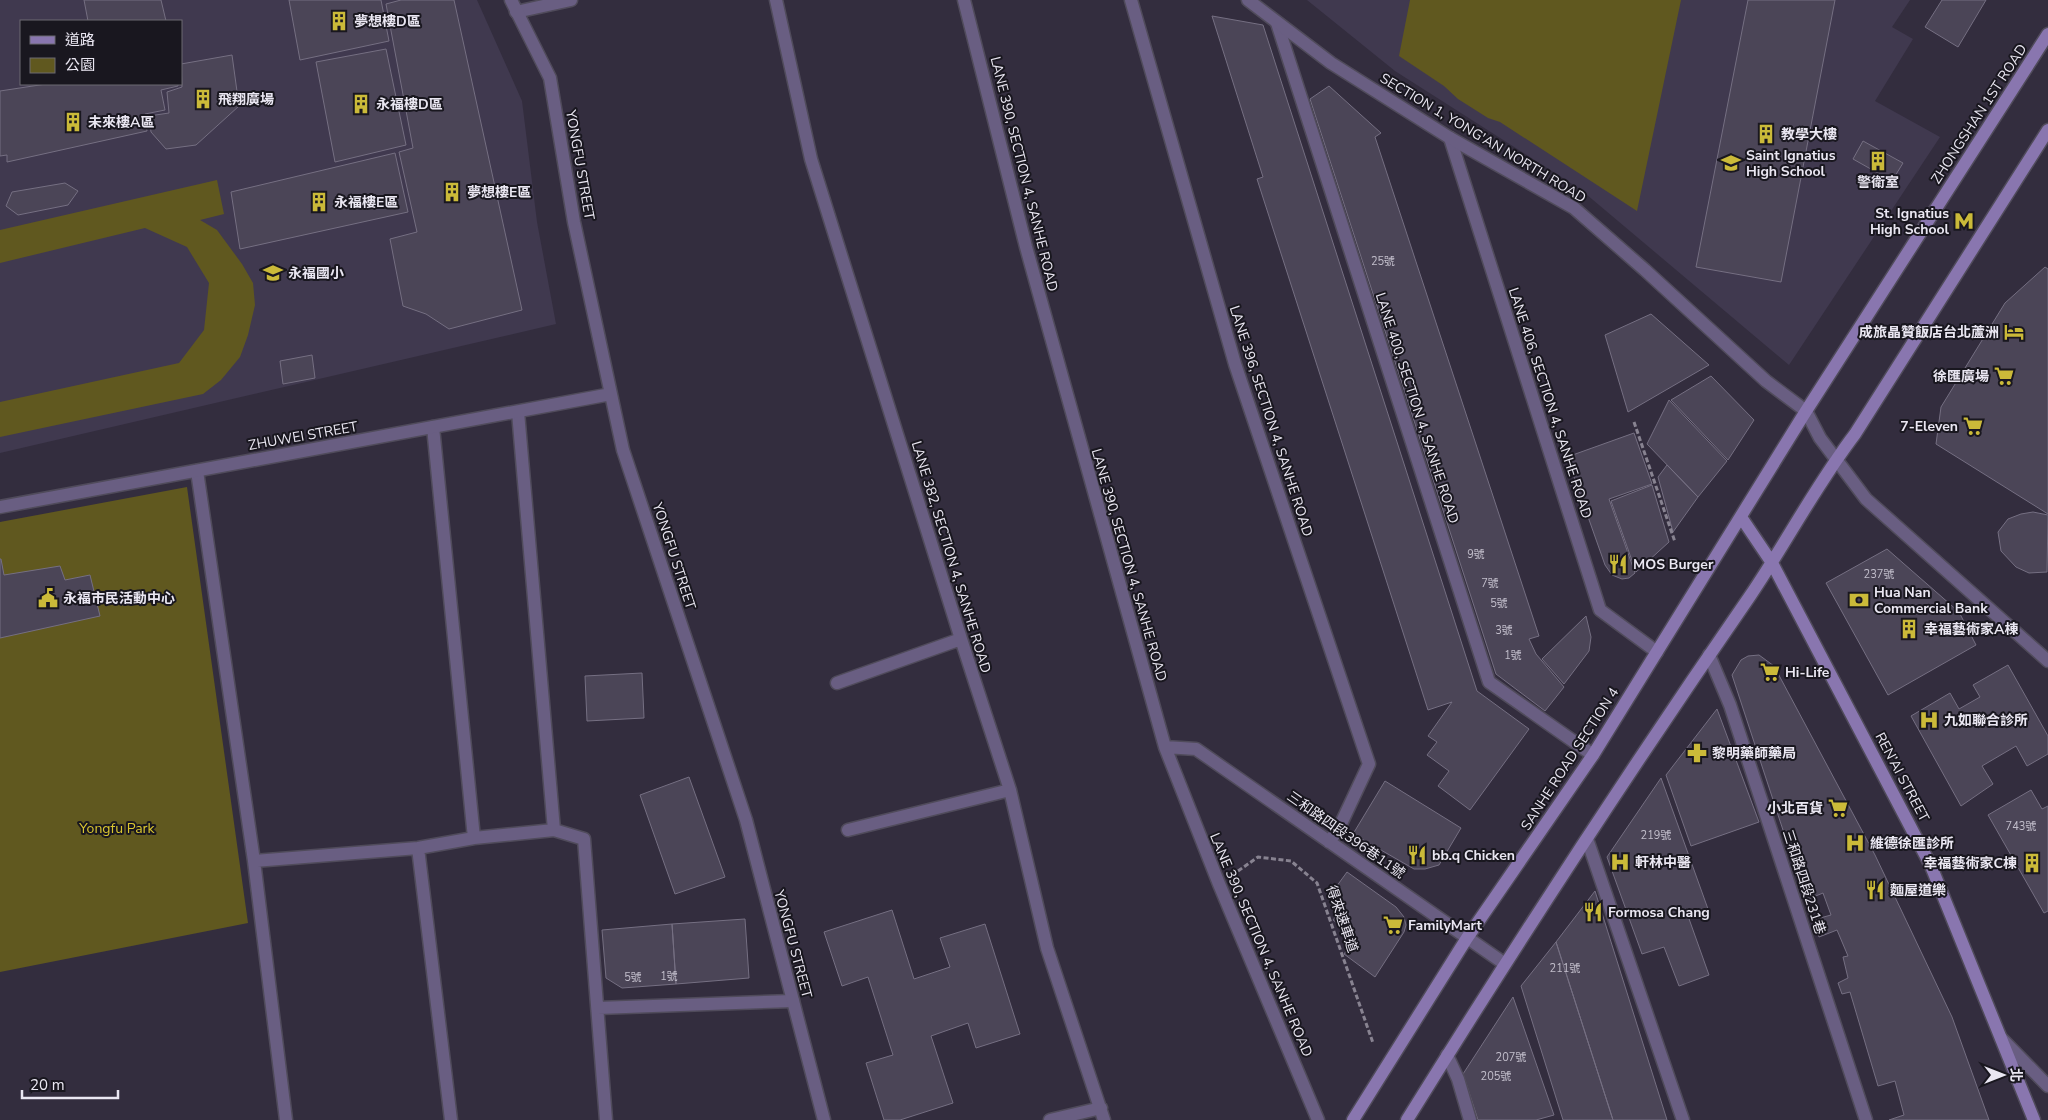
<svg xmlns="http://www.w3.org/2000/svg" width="2048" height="1120" viewBox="0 0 2048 1120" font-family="'Nunito Sans','Noto Sans TC',sans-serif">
<rect width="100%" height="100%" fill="#332d3e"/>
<path fill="#40394f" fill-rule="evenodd" d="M0 0H477L522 101 537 222 556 324 0 453ZM21 21H181V84H21Z
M1307 0H1910L1892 27 1913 39 1875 101 1940 137 1789 365 1580 189 1395 71Z"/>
<path fill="#60581f" d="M1410 0H1681L1637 211 1500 122 1488 118 1458 99 1444 86 1399 56Z
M217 180 224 214 200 220 217 230 242 264 253 283 255 305 248 335 240 357 221 380 203 394 0 437V402L179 363 204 330 209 283 187 247 145 228 0 263V230Z
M187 487 248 923 0 972V522Z"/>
<path fill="#4b4557" stroke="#756f82" d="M84 0H161L166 21H88Z
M289 0H381L389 41 300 60Z
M401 0H454L522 310 449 329 426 314 403 306 390 239 417 232 399 152 413 148 386 4Z
M1748 0H1835L1781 282 1696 267Z
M1942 0H1986L1958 47 1925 27Z
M1212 16 1263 25 1477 691 1529 729 1470 810 1438 786 1449 771 1427 755 1437 742 1428 736 1452 702 1428 710 1257 179 1263 177Z
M386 49 406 145 335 162 316 62Z
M232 55 239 106 196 145 166 149 151 132 149 116 169 113 167 92 182 87 181 64Z
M46 84H178V86L161 90 165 110 145 114 147 131 7 162V155L0 156V91Z
M1329 86 1381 133 1375 137 1539 636 1529 639 1536 654 1564 687 1545 711 1496 674 1310 99Z
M1863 141 1903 163 1892 181 1853 159Z
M395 153 408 212 240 249 231 192Z
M65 183 78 191 68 205 18 215 6 206 12 192Z
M2045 267 2048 269V514L1936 444 1941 407 2005 303Z
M1651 314 1709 365 1628 412 1605 335Z
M312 355 315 378 283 384 280 361Z
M1711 376 1754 420 1728 460 1671 400Z
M1669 400 1727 461 1698 497 1647 444Z
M1634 433 1652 484 1609 499 1635 573 1629 578 1622 579 1612 575 1605 565 1567 457Z
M1667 465 1698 497 1673 532 1658 477Z
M1652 485 1669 542 1636 572 1611 501Z
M2033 512 2048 515 2047 572 2029 573 2016 567 2001 551 1998 532 2008 519 2021 514Z
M1887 549 1959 612 1976 645 1888 695 1826 583Z
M0 559H1L4 575 60 566 65 580 90 575 100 616 0 638Z
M1586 616 1591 637 1589 651 1564 684 1542 659Z
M1759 655 1774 666 1875 855 1952 1017 1989 1120H1889L1904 1115 1895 1081 1878 1086 1850 992 1842 994 1838 983 1848 978 1843 957 1848 956 1837 930 1819 937 1813 920 1831 915 1823 893 1806 900 1732 675 1741 660 1748 656Z
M2008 665 2048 736V754L2027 766 2016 746 1982 766 1993 784 1961 806 1911 716 1950 693 1959 709 1980 697 1973 685Z
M642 673 644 718 587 721 585 676Z
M1717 709 1759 822 1691 846 1666 775Z
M689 777 725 877 675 894 640 795Z
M1661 778 1708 909 1688 916 1709 975 1679 986 1664 947 1642 954 1607 857Z
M1385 781 1461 828 1439 865 1425 869H1414L1353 834Z
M2031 790 2042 809 2048 806V911L2044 913 1988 815Z
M1347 872 1396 907 1404 917 1406 925 1404 932 1375 977 1344 954 1356 937 1333 920 1345 904 1331 894Z
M1595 891 1667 1120H1613L1556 942Z
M892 910 914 979 950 967 940 938 985 924 1020 1034 976 1048 968 1023 931 1036 953 1103 900 1120H884L866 1063 893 1055 868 977 842 986 824 932Z
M745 919 749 978 676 984 672 924Z
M672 924 676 984 622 988 606 978 602 930Z
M1556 942 1613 1120H1563L1521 986Z
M1513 997 1554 1115 1536 1120H1478L1463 1074Z"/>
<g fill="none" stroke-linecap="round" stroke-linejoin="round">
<defs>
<path id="lane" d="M776 0 811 159 961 639 1010 790 1047 948 1104 1120
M964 0 1026 247 1165 747 1219 884 1318 1120
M1131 0 1235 364 1369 764 1339 828 1329 842
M516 12 571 0
M1277 23 1489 682 1593 755
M1450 138 1600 610 1657 652
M518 412 554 830
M433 427 474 838
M197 471 254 861 286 1120
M1709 655 1730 705 1866 1120
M837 683 961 639
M1165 747 1196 749 1505 964
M848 830 1010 790
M1587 839 1683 1120
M418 848 451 1120
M254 861 418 848 474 838 554 830 584 839 606 1120
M598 1008 793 1001
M2001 1038 2048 1086
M1447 1055 1458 1079 1470 1120
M1050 1120 1101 1108"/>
<path id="street" d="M511 0 550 78 574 222 623 450 746 820 824 1120
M1248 0 1331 63 1450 138 1574 208 1645 270 1766 381 1806 411 1820 438 1866 499 2048 661
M0 507 611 394"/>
<path id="secondary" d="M1741 517 1772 563 1931 866 2034 1120
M1353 1120 1467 938 1593 755 1806 411 2048 34
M1407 1120C1517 943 1631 768 1750 596 1786 543 1816 485 1855 434L2048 130"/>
</defs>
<use href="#lane" stroke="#504b5b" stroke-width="15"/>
<use href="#street" stroke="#504b5b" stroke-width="15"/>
<use href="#secondary" stroke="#504b5b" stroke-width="15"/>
<path stroke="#888391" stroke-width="3" stroke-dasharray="5 2.5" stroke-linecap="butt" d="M1634 422 1675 542
M1238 871 1258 857 1291 861 1317 883 1373 1043"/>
<use href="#lane" stroke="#695e82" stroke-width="12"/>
<use href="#street" stroke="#695e82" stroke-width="12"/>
<use href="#secondary" stroke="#8976af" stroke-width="12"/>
</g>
<defs>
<symbol id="building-bare" viewBox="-9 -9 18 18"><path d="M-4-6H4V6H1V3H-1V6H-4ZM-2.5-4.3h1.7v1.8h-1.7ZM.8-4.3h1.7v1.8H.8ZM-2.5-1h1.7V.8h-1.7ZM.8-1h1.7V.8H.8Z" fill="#cbba39" stroke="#19171f" stroke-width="2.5" paint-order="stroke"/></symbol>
<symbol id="school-bare" viewBox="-9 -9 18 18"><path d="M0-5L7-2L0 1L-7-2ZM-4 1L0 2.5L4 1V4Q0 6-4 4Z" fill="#cbba39" stroke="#19171f" stroke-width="2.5" paint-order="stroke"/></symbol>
<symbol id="metro-bare" viewBox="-9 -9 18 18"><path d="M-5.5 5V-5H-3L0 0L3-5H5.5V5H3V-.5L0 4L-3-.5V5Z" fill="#cbba39" stroke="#19171f" stroke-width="2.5" paint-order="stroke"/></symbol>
<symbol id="hotel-bare" viewBox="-9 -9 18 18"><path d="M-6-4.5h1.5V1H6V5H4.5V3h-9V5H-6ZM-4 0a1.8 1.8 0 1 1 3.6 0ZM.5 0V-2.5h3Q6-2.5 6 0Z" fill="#cbba39" stroke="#19171f" stroke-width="2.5" paint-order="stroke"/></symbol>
<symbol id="supermarket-bare" viewBox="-9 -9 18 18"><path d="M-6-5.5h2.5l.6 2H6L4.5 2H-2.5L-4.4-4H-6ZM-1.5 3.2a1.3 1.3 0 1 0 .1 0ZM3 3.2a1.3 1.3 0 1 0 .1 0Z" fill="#cbba39" stroke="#19171f" stroke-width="2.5" paint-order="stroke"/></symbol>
<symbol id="restaurant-bare" viewBox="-9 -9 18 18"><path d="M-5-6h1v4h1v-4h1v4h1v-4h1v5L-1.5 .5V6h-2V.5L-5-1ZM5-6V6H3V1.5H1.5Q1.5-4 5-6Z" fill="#cbba39" stroke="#19171f" stroke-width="2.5" paint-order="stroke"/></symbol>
<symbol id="civic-bare" viewBox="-9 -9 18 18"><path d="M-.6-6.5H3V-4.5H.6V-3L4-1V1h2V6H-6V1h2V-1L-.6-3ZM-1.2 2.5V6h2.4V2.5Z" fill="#cbba39" stroke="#19171f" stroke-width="2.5" paint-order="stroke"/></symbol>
<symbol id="bank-bare" viewBox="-9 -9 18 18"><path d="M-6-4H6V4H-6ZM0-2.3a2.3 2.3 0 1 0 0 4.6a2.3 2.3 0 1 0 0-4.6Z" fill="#cbba39" stroke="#19171f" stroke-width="2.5" paint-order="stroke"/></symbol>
<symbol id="hospital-bare" viewBox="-9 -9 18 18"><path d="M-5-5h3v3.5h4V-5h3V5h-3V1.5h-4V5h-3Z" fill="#cbba39" stroke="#19171f" stroke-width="2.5" paint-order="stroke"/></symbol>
<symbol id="pharmacy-bare" viewBox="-9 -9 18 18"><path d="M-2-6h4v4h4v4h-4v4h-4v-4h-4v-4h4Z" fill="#cbba39" stroke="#19171f" stroke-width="2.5" paint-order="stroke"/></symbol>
</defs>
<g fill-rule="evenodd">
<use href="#building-bare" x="325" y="7" width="28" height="28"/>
<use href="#building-bare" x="189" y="85" width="28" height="28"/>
<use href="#building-bare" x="347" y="90" width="28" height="28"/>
<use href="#building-bare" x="59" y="108" width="28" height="28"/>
<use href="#building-bare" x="1752" y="120" width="28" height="28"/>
<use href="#building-bare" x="1864" y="147" width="28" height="28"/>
<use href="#school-bare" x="1717" y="149" width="28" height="28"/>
<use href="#building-bare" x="438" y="178" width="28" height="28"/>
<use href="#building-bare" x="305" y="188" width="28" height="28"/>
<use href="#metro-bare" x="1950" y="207" width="28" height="28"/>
<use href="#school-bare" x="259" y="259" width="28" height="28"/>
<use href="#hotel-bare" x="2000" y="318" width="28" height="28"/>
<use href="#supermarket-bare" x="1990" y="362" width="28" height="28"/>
<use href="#supermarket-bare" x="1959" y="412" width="28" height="28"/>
<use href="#restaurant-bare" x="1604" y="550" width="28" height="28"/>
<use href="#civic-bare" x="34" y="584" width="28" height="28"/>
<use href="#bank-bare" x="1845" y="586" width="28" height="28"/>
<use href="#building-bare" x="1895" y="615" width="28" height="28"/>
<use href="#supermarket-bare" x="1756" y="658" width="28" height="28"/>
<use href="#hospital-bare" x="1915" y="706" width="28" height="28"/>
<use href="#pharmacy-bare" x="1683" y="739" width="28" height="28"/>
<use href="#supermarket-bare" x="1824" y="794" width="28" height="28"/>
<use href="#hospital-bare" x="1841" y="829" width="28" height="28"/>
<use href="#restaurant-bare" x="1403" y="841" width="28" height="28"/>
<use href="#hospital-bare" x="1606" y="848" width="28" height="28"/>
<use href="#building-bare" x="2018" y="849" width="28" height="28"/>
<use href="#restaurant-bare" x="1861" y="876" width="28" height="28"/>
<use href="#restaurant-bare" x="1579" y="898" width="28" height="28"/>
<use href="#supermarket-bare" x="1379" y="911" width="28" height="28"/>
</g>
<g text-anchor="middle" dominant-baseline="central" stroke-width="4" stroke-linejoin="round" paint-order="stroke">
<g font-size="11" fill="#c2becb">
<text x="1383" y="261">25號</text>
<text x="1476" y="554">9號</text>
<text x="1879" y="574">237號</text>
<text x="1490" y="583">7號</text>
<text x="1499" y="603">5號</text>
<text x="1504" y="630">3號</text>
<text x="1513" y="655">1號</text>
<text x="2021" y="826">743號</text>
<text x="1656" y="835">219號</text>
<text x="1565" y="968">211號</text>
<text x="669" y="976">1號</text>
<text x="633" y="977">5號</text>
<text x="1511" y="1057">207號</text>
<text x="1496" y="1076">205號</text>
</g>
<g font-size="14" font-weight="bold" fill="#eae7f2" stroke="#19171f" text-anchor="start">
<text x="354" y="21">夢想樓D區</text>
<text x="218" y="99">飛翔廣場</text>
<text x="376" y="104">永福樓D區</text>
<text x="88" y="122">未來樓A區</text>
<text x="1781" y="134">教學大樓</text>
<text x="1746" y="155">Saint Ignatius<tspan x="1746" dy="16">High School</tspan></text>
<text x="1878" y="182" text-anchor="middle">警衛室</text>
<text x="467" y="192">夢想樓E區</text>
<text x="334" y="202">永福樓E區</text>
<text x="1949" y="213" text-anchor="end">St. Ignatius<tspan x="1949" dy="16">High School</tspan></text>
<text x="288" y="273">永福國小</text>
<text x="1999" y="332" text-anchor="end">成旅晶贊飯店台北蘆洲</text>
<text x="1989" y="376" text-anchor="end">徐匯廣場</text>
<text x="1958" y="426" text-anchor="end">7-Eleven</text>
<text x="1633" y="564">MOS Burger</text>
<text x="1874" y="592">Hua Nan<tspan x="1874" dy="16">Commercial Bank</tspan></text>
<text x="63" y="598">永福市民活動中心</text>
<text x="1924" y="629">幸福藝術家A棟</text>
<text x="1785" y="672">Hi-Life</text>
<text x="1944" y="720">九如聯合診所</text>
<text x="1712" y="753">黎明藥師藥局</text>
<text x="1823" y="808" text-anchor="end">小北百貨</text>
<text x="1870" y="843">維德徐匯診所</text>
<text x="1432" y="855">bb.q Chicken</text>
<text x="1635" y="862">軒林中醫</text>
<text x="2017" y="863" text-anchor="end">幸福藝術家C棟</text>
<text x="1890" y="890">麵屋道樂</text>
<text x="1608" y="912">Formosa Chang</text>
<text x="1408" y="925">FamilyMart</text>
</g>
<g font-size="14" fill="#eae7f2" stroke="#19171f">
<text transform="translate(1979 114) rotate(-57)">ZHONGSHAN 1ST ROAD</text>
<text transform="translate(1483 138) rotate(31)">SECTION 1, YONG'AN NORTH ROAD</text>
<text transform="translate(580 165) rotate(80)">YONGFU STREET</text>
<text transform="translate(1024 174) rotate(76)">LANE 390, SECTION 4, SANHE ROAD</text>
<text transform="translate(1550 403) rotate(72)">LANE 406, SECTION 4, SANHE ROAD</text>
<text transform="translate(1417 408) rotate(72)">LANE 400, SECTION 4, SANHE ROAD</text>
<text transform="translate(1271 421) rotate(72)">LANE 396, SECTION 4, SANHE ROAD</text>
<text transform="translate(303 436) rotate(-10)">ZHUWEI STREET</text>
<text transform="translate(674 556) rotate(72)">YONGFU STREET</text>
<text transform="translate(951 557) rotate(73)">LANE 382, SECTION 4, SANHE ROAD</text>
<text transform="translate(1129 565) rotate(74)">LANE 390, SECTION 4, SANHE ROAD</text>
<text transform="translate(1570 759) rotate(-57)">SANHE ROAD SECTION 4</text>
<text transform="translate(1902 777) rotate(62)">REN’AI STREET</text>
<text transform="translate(1346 835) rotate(35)">三和路四段396巷11號</text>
<text transform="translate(1804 882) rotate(72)">三和路四段231巷</text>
<text transform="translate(1342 919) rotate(71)">得來速車道</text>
<text transform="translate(793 944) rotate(75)">YONGFU STREET</text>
<text transform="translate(1261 945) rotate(67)">LANE 390, SECTION 4, SANHE ROAD</text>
</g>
<g font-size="14" fill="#dac630" stroke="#19171f">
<text x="117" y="828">Yongfu Park</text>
</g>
</g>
<rect x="20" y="20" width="162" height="65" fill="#19171f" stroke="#6d6a73"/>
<rect x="30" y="36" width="25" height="8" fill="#8976af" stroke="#6d6a73"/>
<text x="65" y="45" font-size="15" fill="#eae7f2">道路</text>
<rect x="30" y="58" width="25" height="15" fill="#60581f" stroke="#6d6a73"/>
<text x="65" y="70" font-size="15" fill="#eae7f2">公園</text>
<g transform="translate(2003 1075) rotate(90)" stroke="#19171f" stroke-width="4" paint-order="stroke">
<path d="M0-4L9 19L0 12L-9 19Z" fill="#eae7f2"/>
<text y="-8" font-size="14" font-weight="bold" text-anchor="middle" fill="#eae7f2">北</text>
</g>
<path d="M22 1090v8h96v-8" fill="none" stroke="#eae7f2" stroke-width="2.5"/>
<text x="30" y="1090" font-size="15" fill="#eae7f2" stroke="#19171f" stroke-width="4" paint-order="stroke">20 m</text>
</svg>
